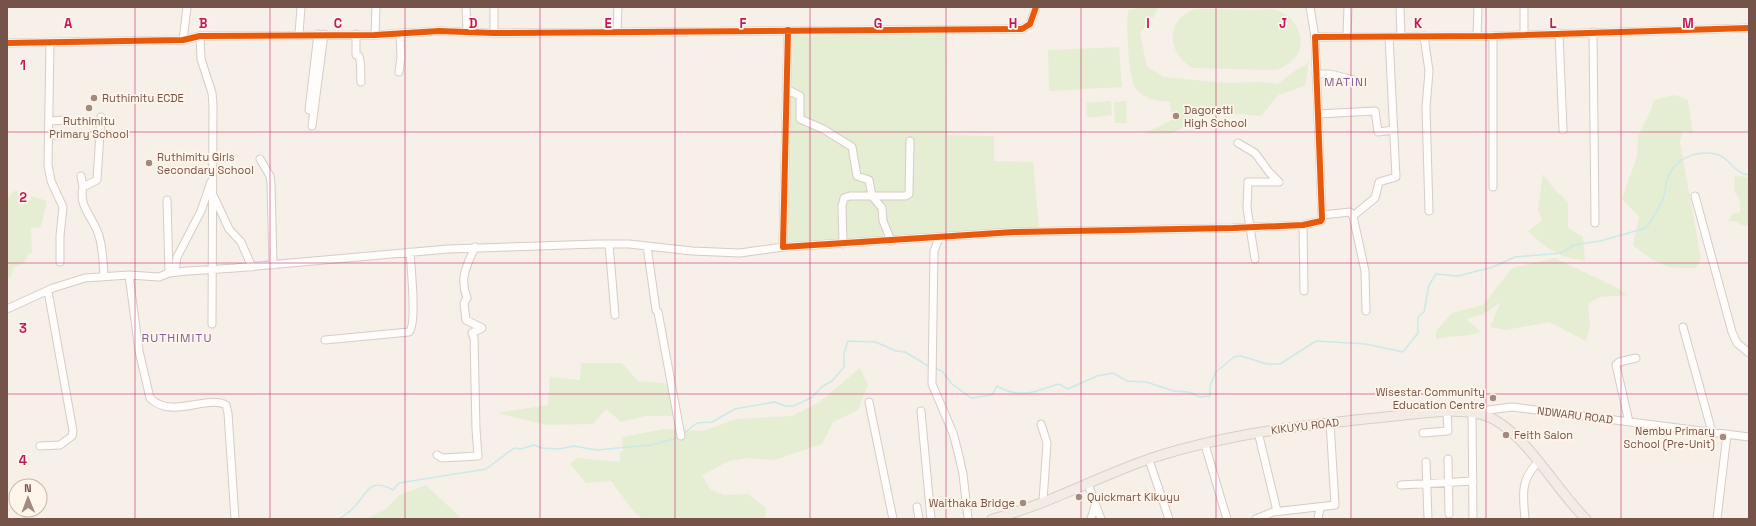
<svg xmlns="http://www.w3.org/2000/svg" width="1756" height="526" viewBox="0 0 1756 526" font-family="'Space Grotesk',sans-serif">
<rect width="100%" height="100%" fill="#f7f0e9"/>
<path fill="#e5edd3" d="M1144 7H1158L1154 16 1140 33 1147 67 1164 77 1226 83 1263 82 1277 84 1299 68 1306 65 1309 59 1305 86 1278 95 1261 116 1199 110 1185 127 1170 134H1143L1172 120 1170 102C1157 101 1145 100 1136 89 1128 78 1126 24 1128 10Z
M1195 9C1214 9 1232 9 1251 10 1259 10 1268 8 1276 10 1293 15 1303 31 1300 48 1297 59 1286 67 1276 70L1192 68C1167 52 1164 21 1195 9Z
M946 33 947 135 994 136V161L1033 162 1039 228 787 243 793 36Z
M1119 47 1122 87 1049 91 1048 50Z
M1675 95 1688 100 1693 135 1683 130 1680 142 1701 259 1696 268C1663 269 1657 264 1633 245L1639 217 1622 199 1637 156 1638 136 1650 112 1654 100Z
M1111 101 1112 115 1087 118 1086 103Z
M1126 101 1127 123H1115L1114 102Z
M1543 174 1554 189 1568 202V228L1583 237 1585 261C1561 258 1546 249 1528 231L1542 221 1538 209Z
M1735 176 1749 177V232L1748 226 1741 225 1738 222 1728 221 1733 214 1740 212V200L1734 191Z
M14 191H18L19 194 24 196V202L30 201 31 196 47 201 41 227 31 228 32 253 28 254 25 262 13 268 11 277H7V199Z
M1555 258 1615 287 1628 295 1600 297 1588 304 1590 327 1586 341 1549 322 1506 330 1490 327 1500 303 1484 314 1466 319 1481 332C1466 338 1451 335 1436 339V331L1452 313 1483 305 1512 268Z
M581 363H622L638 381 673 384 676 416H646L621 422 606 409 593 424 547 425 497 413 548 405 550 377 580 380Z
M860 368 868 385 858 410 833 422 822 444 774 460 749 458 729 461 702 475 710 489 724 495 748 494 766 508 765 519H643L634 512 611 481 586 483 570 464 577 458 620 462V452L623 451 622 437 664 429 703 431 736 419 792 416 818 403Z
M426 485 462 519H364L385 510 399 495Z"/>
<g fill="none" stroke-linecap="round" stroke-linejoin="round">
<path stroke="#cae9e8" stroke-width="1.5" d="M934 368 942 371 952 384 971 398 992 395 997 386C1022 400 1034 391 1059 384L1068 389 1097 376 1113 373 1127 381 1146 382 1174 391 1188 392 1200 397 1210 396V386L1216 372 1234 357 1241 356 1267 364H1280L1316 341 1366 344 1403 352 1418 333V317L1424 312 1429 285 1436 274 1458 276 1493 267 1515 257 1562 253 1574 245 1600 241 1646 228C1653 218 1660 208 1664 196 1666 191 1665 185 1667 180 1673 159 1695 150 1716 154 1730 157 1734 174 1749 175
M683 434 697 423 712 422 735 409 774 402 786 406H793L811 398 823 386 832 381 844 367V353L848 341 875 342 885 346 896 351 905 352 930 367
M339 519C347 514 355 508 360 500 370 486 375 480 393 490L399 483 486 469 514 448 521 449 534 445 542 448 559 449 574 446 596 450 651 445 678 438"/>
<defs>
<path id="minor" d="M466 7 467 31
M1310 7 1315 37
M1400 7 1401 37
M1524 7V35
M617 30 618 7
M788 30 783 247 1014 232 1233 228 1303 225 1321 221 1322 219 1315 37 1493 36 1749 28
M1593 32 1595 223
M494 33V7
M1559 33 1563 130
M299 34 301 7
M356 34V55L359 56C362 66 360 72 361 82
M375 35 376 7
M200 36 201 59 212 93 213 105 212 324
M1347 36 1348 7
M1424 36 1429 71 1426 108 1429 211
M1477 36 1478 7
M183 40 187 7
M7 43 183 40 200 36 375 35 439 31 494 33 1022 29 1030 24 1036 7
M50 43 48 165 51 181 63 207 60 236V262
M399 72 401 57 400 33
M1316 74H1330L1354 80
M786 89 800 96V119L823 129 852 147 857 176 869 180 872 196 882 208 883 221 891 241
M309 110 318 34
M1318 114 1375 111 1378 132 1394 130
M101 117 97 180 83 187C78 207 94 218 99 236 103 248 103 263 104 276
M50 121 66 120
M312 126 324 34
M49 135H63
M1238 143 1255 153 1269 172 1279 182H1248L1247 208 1255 259
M260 159 270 176 271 184 273 265
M81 176 83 187
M1493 187V36
M1695 196 1732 332 1737 343 1749 353
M214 197 229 229 241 242 252 267
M167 200 169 273
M1322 215 1350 212 1353 216 1365 271 1366 311
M1353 216 1375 198 1379 182 1396 177 1389 37
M1303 225 1304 291
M939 238 934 251 932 384 953 433 958 452 963 474 968 519
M609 244 615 315
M843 244 842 206 844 198 850 196H905L909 194 910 141
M647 246 656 310 658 312 681 436
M175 272 177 257 201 211 211 182
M129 275 139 351 150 398C171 420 208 394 226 405L228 413 235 519
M7 309 53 288 85 278 129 275 159 277 169 273 188 271 235 268 448 249 597 244H629L692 251 740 253 783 247
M1683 327 1712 432
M325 340 409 332C417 325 411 267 410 252
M869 402 893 519
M921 411 931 519
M1629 422 1616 365 1619 362 1636 358
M1041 424 1047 443 1043 501
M1258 432 1277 511
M1423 433 1448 431 1447 412
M1205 445 1227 519
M40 446 60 445 72 436 73 431 48 291
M437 455 442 458 478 456 476 429 474 338 472 333 482 328 466 320 464 303 467 298C459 278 467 265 475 247
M1448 459 1449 514
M1149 460 1169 519
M1426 462 1428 519
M1088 484 1101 519
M1401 485 1473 481
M917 507 919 519
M1091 519 1095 506
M1256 519 1273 512 1335 505 1330 422
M1318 519 1320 508
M1473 519 1472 412 1512 407 1520 408 1749 437
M1525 519C1523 494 1520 481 1538 462
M1717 519 1727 434"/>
<path id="major" d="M992 519C1048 505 1100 475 1155 457 1234 432 1313 424 1395 416 1423 413 1470 405 1495 420 1531 441 1556 490 1586 519"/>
</defs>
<use href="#minor" stroke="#d6cbc6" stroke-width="9"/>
<use href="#major" stroke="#d8cdc8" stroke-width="11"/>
<use href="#minor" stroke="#fefdfc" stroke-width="7"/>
<use href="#major" stroke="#f3ece4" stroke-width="9"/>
<defs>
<path id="cycleway" d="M788 30 783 247 1014 232 1233 228 1303 225 1321 221 1322 219 1315 37 1493 36 1749 28
M7 43 183 40 200 36 375 35 439 31 494 33 1022 29 1030 24 1036 7"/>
</defs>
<use href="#cycleway" stroke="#fff5ea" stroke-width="8"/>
<use href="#cycleway" stroke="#e8590c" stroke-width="6"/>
</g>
<path fill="none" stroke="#c2185b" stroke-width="1" stroke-opacity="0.55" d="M135 7V519M270 7V519M405 7V519M540 7V519M675 7V519M810 7V519M946 7V519M1081 7V519M1216 7V519M1351 7V519M1486 7V519M1621 7V519M7 132H1749M7 263H1749M7 394H1749"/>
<g fill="#a38a80" stroke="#fff5ea" stroke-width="1.5">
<circle cx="94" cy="98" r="4"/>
<circle cx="89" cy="108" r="4"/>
<circle cx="1176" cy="116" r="4"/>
<circle cx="149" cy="163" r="4"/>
<circle cx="1493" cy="398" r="4"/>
<circle cx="1506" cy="435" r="4"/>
<circle cx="1723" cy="437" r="4"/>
<circle cx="1079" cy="497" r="4"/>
<circle cx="1023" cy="503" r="4"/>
</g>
<g text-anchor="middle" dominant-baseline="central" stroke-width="3.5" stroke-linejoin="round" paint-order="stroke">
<g font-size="11" fill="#765348" stroke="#fff5ea" text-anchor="start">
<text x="102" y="98">Ruthimitu ECDE</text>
<text x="1184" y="110">Dagoretti<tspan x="1184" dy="13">High School</tspan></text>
<text x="89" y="121" text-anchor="middle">Ruthimitu<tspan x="89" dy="13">Primary School</tspan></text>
<text x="157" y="157">Ruthimitu Girls<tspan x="157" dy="13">Secondary School</tspan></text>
<text x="1485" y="392" text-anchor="end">Wisestar Community<tspan x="1485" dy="13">Education Centre</tspan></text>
<text x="1715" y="431" text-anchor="end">Nembu Primary<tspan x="1715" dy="13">School (Pre-Unit)</tspan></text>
<text x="1514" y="435">Feith Salon</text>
<text x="1087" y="497">Quickmart Kikuyu</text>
<text x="1015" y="503" text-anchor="end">Waithaka Bridge</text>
</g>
<g font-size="11" fill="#765348" stroke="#fff5ea">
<text transform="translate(1575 415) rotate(7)">NDWARU ROAD</text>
<text transform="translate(1305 426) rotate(-7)">KIKUYU ROAD</text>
</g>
<g font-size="12" letter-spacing="1" fill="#82639a" stroke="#fff5ea">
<text x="1346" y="82">MATINI</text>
<text x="177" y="338">RUTHIMITU</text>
</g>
</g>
<g font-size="13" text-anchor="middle" font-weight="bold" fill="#c2185b" stroke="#fff5ea" stroke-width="3.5" stroke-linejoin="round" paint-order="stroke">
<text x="68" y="28">A</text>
<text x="203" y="28">B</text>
<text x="338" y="28">C</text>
<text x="473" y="28">D</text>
<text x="608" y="28">E</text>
<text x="743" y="28">F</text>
<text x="878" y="28">G</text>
<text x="1013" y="28">H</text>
<text x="1148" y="28">I</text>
<text x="1283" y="28">J</text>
<text x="1418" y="28">K</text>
<text x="1553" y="28">L</text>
<text x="1688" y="28">M</text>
<text x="23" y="70">1</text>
<text x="23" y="202">2</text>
<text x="23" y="333">3</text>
<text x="23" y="465">4</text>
</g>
<rect width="1756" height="526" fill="none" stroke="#765348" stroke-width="16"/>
<g transform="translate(28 498) rotate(359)"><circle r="19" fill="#fff5ea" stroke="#c8b4a9"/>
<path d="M0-3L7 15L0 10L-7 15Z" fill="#a38a80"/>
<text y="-6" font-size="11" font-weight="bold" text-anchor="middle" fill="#765348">N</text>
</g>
</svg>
